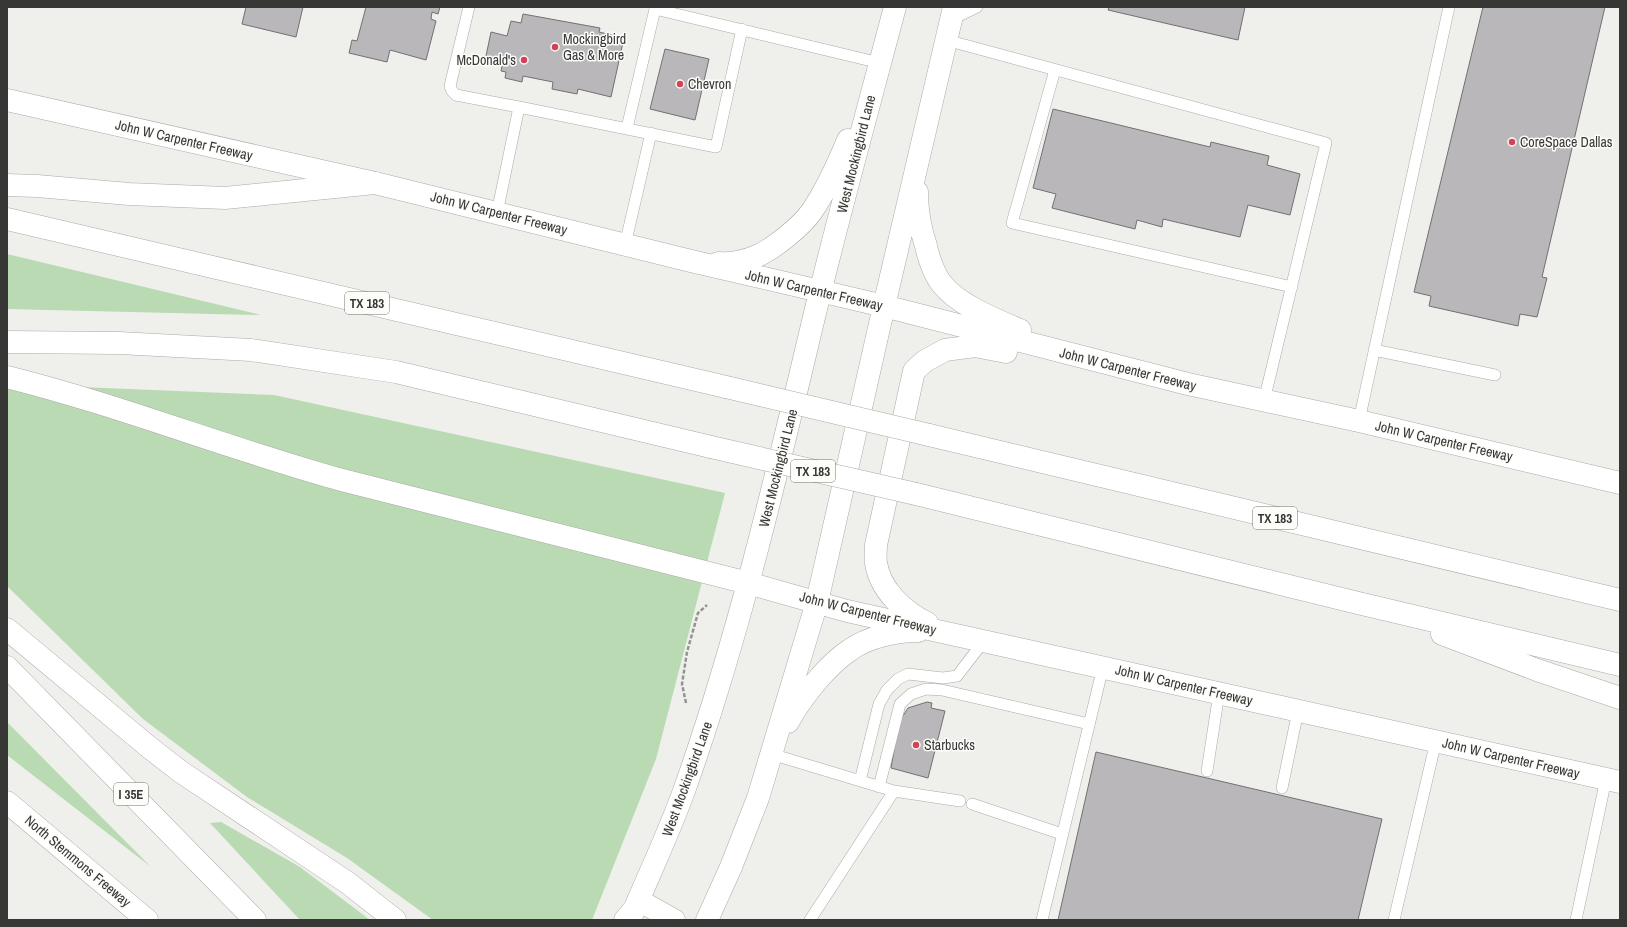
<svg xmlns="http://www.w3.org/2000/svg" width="1627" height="927" viewBox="0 0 1627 927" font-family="'Archivo Narrow',sans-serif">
<rect width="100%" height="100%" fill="#efefec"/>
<path fill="#b9dab2" d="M7 254 261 315 7 309Z
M7 384 274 395 725 493 656 759 592 920H433L347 858 247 797 143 719 7 586Z
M7 722 151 867 7 755Z
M221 822 300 867 370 920H300L210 823Z"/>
<path fill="#b9b7ba" stroke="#727073" d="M246 7H303L296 37 242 24Z
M366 7H440L438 14 432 12 431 19 436 21 426 60 390 50 387 62 349 53 352 40 357 41Z
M1109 7H1245L1238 40 1108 10Z
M1483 7H1605L1542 277 1547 278 1537 317 1520 314 1518 326 1429 306 1431 296 1414 292Z
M523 14 600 28 599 32 624 38 611 97 578 89 577 94 552 89 553 82 523 76 522 82 505 78 506 72 501 71 503 60 486 56 491 32 507 36 511 21 521 23Z
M665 49 709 59 695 120 650 109Z
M1053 109 1210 147 1211 142 1269 156 1267 165 1300 174 1290 215 1248 205 1240 237 1163 219 1162 227 1137 220 1135 229 1052 208 1056 194 1033 188Z
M927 702 932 703 931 708 945 711 928 778 891 768 899 722 908 708Z
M1096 752 1382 819 1358 920H1058Z"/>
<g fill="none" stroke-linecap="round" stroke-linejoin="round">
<defs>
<path id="lane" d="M469 7 450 86 452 91 456 95 519 107
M952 19 977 7
M946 40 1326 143 1264 401
M1055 70 1012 223 1292 287
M627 128 655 9 880 63
M497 213 519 107 716 147 742 29
M625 245 651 133
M1374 350 1495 375
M1359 421 1449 7
M771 754 894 791 810 920
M1207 771 1219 693
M860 781 879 704 887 690 898 679 908 674 943 678 957 676 984 641
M879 787 900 704 911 694 926 689 942 690 1089 724
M1282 788 1298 711
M894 791 960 801
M972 804 1062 834
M1042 920 1103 667
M1394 920 1436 741
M1576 920 1606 779"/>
<path id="secondary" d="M7 100 375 183 691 261 884 306 1188 384 1359 421 1620 483
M917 192C917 211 920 228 926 246 929 259 933 272 941 283 958 305 994 319 1020 330
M718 263C730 264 746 261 757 256 773 249 802 226 812 211 827 189 838 164 848 140
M748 583 847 611 1620 782
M927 623C904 612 880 590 876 563 875 558 876 551 876 545L914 371 925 361 945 350 975 346 1006 352
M788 722C801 698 827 665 850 650 868 637 896 631 918 631
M638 900 674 920
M630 920C648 876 669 833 685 788 740 633 777 472 815 313 840 210 868 109 895 7
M707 920 731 867 758 798 817 602 884 306 954 7"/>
<path id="highway" d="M7 185 37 186 129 194 225 198 375 183
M7 219 726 387
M7 342 119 343 251 350 396 372 711 447
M7 377C119 405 227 448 338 479L748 583
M929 435 1620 600
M916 494 1358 603 1620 665
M7 629 150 748 181 772 348 883 395 920
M1442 634 1537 670 1620 698
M7 667 255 920
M7 802 147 920
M625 920 635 908"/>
</defs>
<use href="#lane" stroke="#aaaaa7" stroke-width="12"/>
<use href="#secondary" stroke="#aaaaa7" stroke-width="23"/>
<use href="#highway" stroke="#aaaaa7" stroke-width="23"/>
<path stroke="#939391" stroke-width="2.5" stroke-dasharray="4 2" stroke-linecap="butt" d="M686 703 682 684 687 652 698 613 707 605"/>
<use href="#lane" stroke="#fff" stroke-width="11"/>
<use href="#secondary" stroke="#fff" stroke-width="22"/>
<use href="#highway" stroke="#fff" stroke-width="22"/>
<defs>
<path id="highway-bridge" d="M726 387 929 435
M711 447 916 494"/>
</defs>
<use href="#highway-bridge" stroke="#aaaaa7" stroke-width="23" stroke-linecap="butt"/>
<use href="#highway-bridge" stroke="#fff" stroke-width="22"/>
</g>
<g fill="#d34358" stroke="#fcfcf9" stroke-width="1.5">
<circle cx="555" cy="47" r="4"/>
<circle cx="524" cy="60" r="4"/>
<circle cx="680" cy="84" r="4"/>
<circle cx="1512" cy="142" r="4"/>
<circle cx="916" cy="745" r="4"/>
</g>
<g text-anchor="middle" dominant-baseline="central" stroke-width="3" stroke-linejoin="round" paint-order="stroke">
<g fill="#fcfcf9" stroke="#727270" stroke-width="1">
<rect x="345" y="292" width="44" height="22" rx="3"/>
<rect x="791" y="460" width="44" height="22" rx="3"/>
<rect x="1253" y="507" width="44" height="22" rx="3"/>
<rect x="114" y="783" width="34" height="22" rx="3"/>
</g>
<g font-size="13" font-weight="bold" fill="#373736">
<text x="367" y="303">TX 183</text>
<text x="813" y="471">TX 183</text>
<text x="1275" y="518">TX 183</text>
<text x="131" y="794">I 35E</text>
</g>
<g font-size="14" fill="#373736" stroke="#fcfcf9" text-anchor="start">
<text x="563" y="39">Mockingbird<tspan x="563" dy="16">Gas &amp; More</tspan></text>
<text x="516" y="60" text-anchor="end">McDonald's</text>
<text x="688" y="84">Chevron</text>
<text x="1520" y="142">CoreSpace Dallas</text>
<text x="924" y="745">Starbucks</text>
</g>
<g font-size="14" fill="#373736" stroke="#fcfcf9">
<text transform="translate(184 140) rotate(13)">John W Carpenter Freeway</text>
<text transform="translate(856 154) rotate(-76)">West Mockingbird Lane</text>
<text transform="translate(499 213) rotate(14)">John W Carpenter Freeway</text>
<text transform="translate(814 290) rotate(13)">John W Carpenter Freeway</text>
<text transform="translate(1128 369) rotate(14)">John W Carpenter Freeway</text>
<text transform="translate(1444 441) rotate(13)">John W Carpenter Freeway</text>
<text transform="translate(778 468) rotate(-76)">West Mockingbird Lane</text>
<text transform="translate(868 613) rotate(14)">John W Carpenter Freeway</text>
<text transform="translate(1184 685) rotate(13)">John W Carpenter Freeway</text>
<text transform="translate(1511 758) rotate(13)">John W Carpenter Freeway</text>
<text transform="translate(687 779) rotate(-70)">West Mockingbird Lane</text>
<text transform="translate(78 861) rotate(40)">North Stemmons Freeway</text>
</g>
</g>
<rect width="1627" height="927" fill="none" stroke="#373736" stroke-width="16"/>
</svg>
